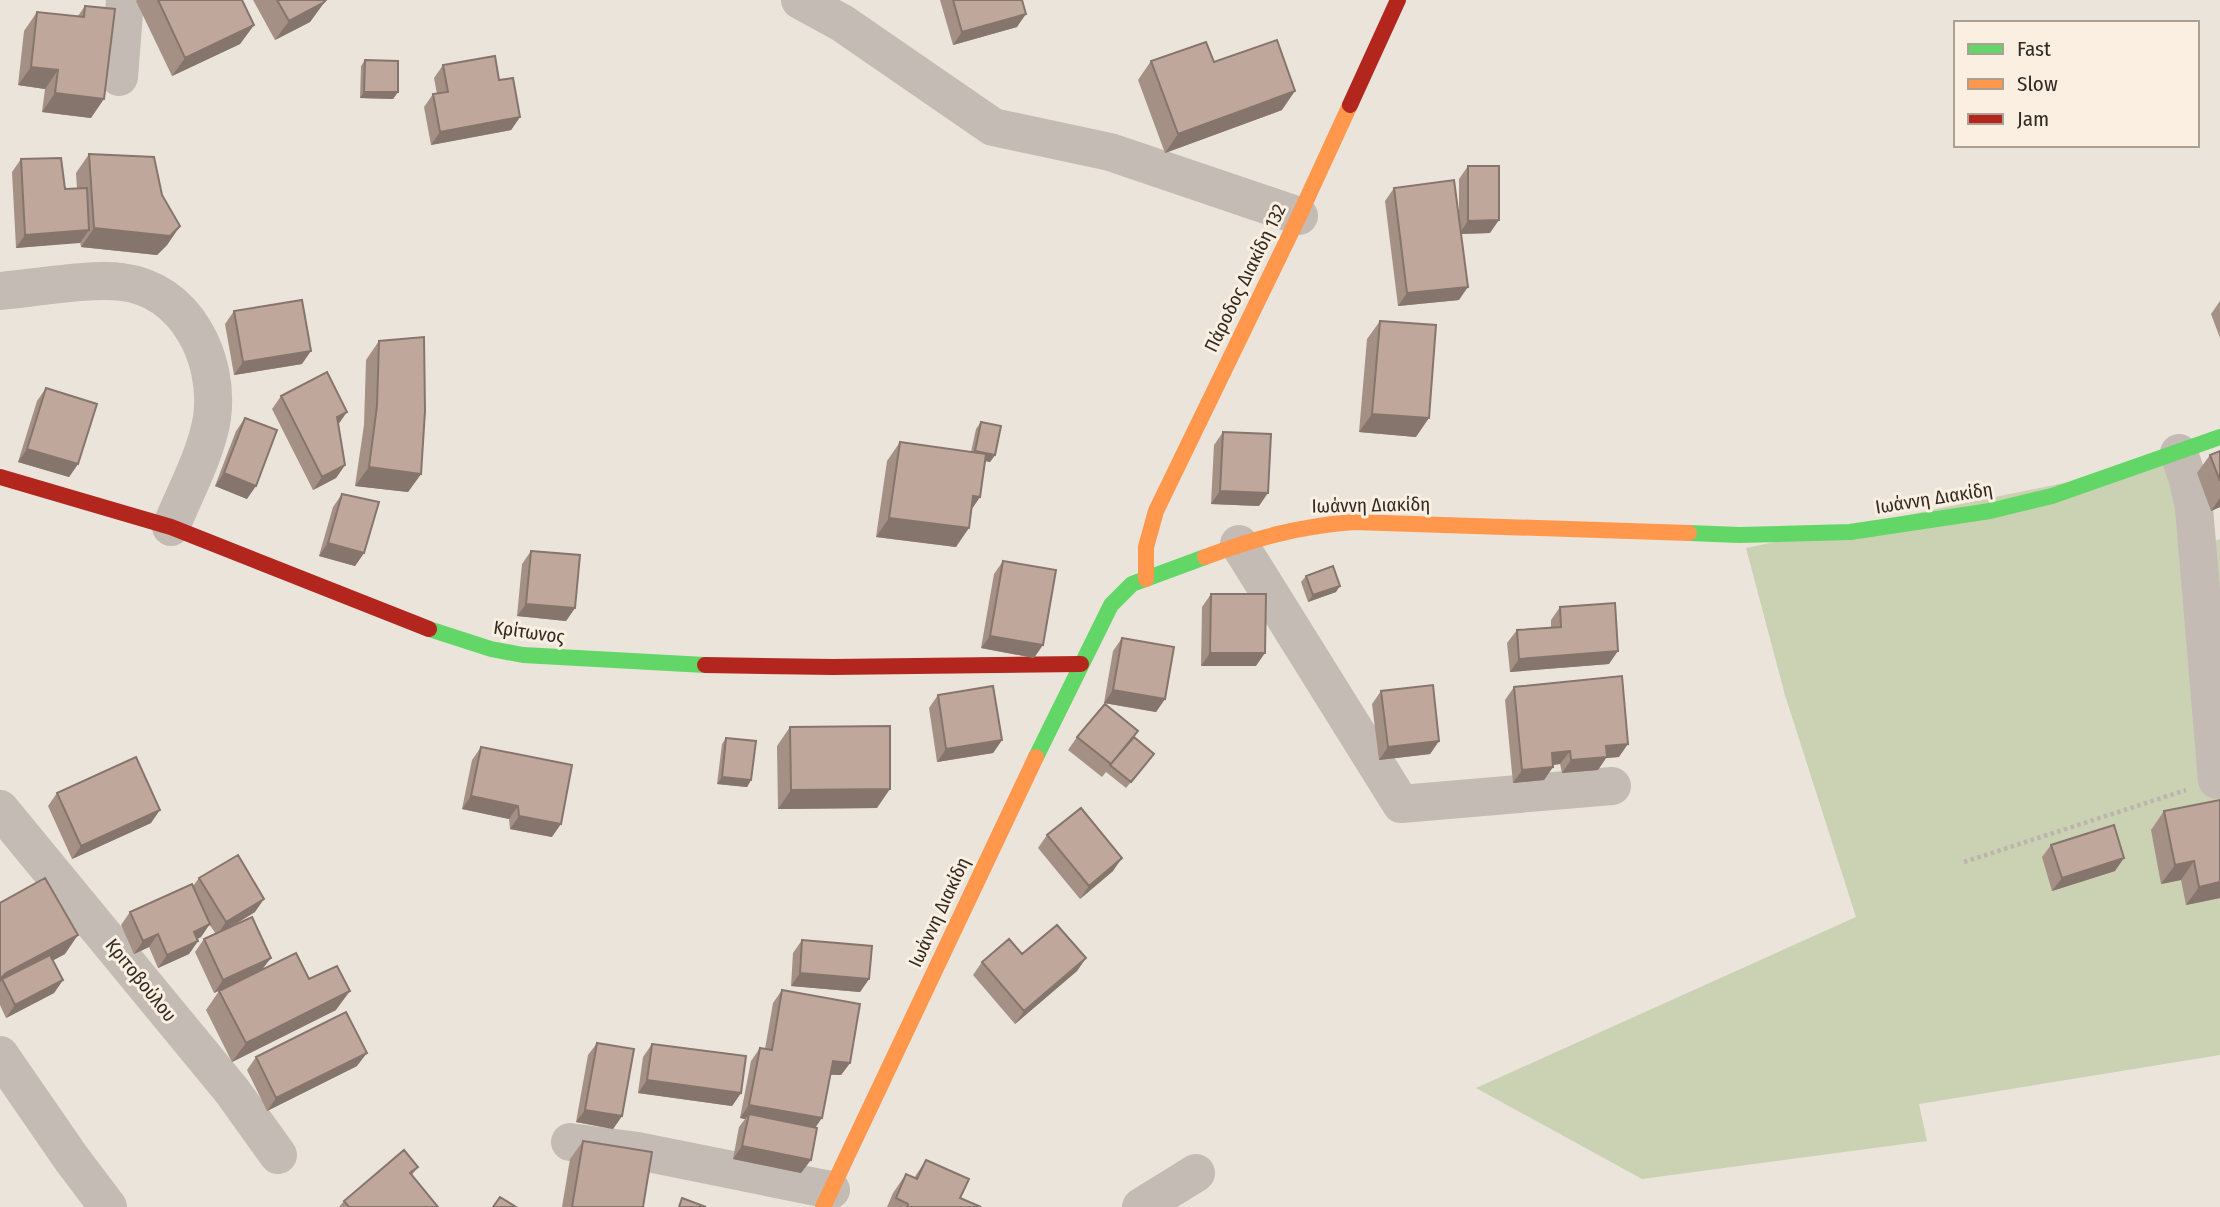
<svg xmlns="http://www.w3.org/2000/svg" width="2220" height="1207" viewBox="0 0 2220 1207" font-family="'Fira Sans Condensed',sans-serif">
<rect width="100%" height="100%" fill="#ebe4db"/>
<path fill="#cbd1b3" d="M2191 457 2215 541 2220 539V1055L1919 1104 1927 1141 1642 1179 1476 1088 1856 917 1785 695 1746 548Z"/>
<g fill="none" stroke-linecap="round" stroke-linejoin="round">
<path stroke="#bcb4ad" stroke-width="4.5" stroke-dasharray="3.5 3.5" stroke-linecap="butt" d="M1964 862 2186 790"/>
<path stroke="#c3bbb4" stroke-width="38" d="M800 0 842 23 993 127 1110 152 1299 216
M119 77 125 0
M0 291C35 288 88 278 122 282 186 290 220 358 212 418 206 455 185 492 171 527
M2179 453 2188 480 2194 508 2217 780
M1239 544 1401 804 1612 786
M0 809 232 1091 278 1155
M0 1055 71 1158 108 1207
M570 1142 638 1151 831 1190
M1141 1207 1196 1173"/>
<path stroke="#63d668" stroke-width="16" d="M1689 533 1739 535 1850 532 1990 511 2052 496 2220 437
M429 629 491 649 523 655 705 665
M1036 757 1111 605 1132 584 1205 557"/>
<path stroke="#ff974d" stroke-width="16" d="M1205 557C1256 538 1300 526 1354 522L1689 533
M1146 579V547L1156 511 1299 216 1350 105
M823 1207 1036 757"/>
<path stroke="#b3261e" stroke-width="16" d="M1350 105 1398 0
M0 477 171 527 429 629
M705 665 833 667 1081 664"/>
</g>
<path fill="#a59085" d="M137 0H242L254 25 240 44 172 76 136 1Z
M253 0H326L310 22 275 40Z
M940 0H1022L1017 27 953 45Z
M85 6 91 118 42 112 45 89 18 85 24 31 37 12 78 16Z
M365 60 398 92 393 99 360 98 361 66Z
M1151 61 1214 62 1282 110 1165 153 1138 80Z
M443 65 499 80 520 117 511 130 431 145 424 107 433 94H437L434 78Z
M89 154 162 195 180 226 167 245 157 255 81 247 80 242 16 248 12 172 21 159 65 189H77L76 173Z
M1468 166 1490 233 1461 234 1459 300 1398 306 1385 201 1394 188 1459 218V179Z
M2220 301V338L2211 314Z
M234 311 302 364 234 375 225 324Z
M1380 321 1416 437 1359 432 1367 339Z
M379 341 421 474 408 492 355 486 364 425 366 360Z
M46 388 78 464 69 477 18 462 37 401Z
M281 396 338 425 345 465 336 478 313 490 272 409Z
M245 418 247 499 215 486 236 431Z
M981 422 995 455 990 462 985 461 980 497 971 510 956 547 876 537 887 461 900 442 971 452 976 429Z
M1223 432 1259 506 1211 504 1214 445Z
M2220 451V507L2211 511 2197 473 2210 455Z
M342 494 364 553 355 566 319 556 333 507Z
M531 551 575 608 566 621 517 616 522 564Z
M1003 561 1034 658 981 648 994 574Z
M1306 576 1336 592 1308 602 1301 582Z
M1211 594 1256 666H1201L1202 607Z
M1560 607 1609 664 1510 672 1507 643 1517 630 1551 627V620Z
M1122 638 1165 699 1156 712 1104 703 1113 651Z
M1514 687 1619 757 1606 758 1598 770 1562 773 1560 764 1553 765V767L1544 780 1513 783 1505 700Z
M1381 691 1439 741 1430 754 1379 760 1372 704Z
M938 695 1002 740 993 753 937 762 929 708Z
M790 727 877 808 778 809 777 746Z
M1077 737H1133L1154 754 1126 788 1106 772 1102 777 1068 750Z
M726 738 751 780 747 787 717 784 722 744Z
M481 747 552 837 510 829 509 819 462 809 472 760Z
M57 793 151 823 72 859 48 806Z
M2220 800V898L2186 905 2181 880 2161 884 2151 830 2164 811Z
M1047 835 1113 871 1080 899 1038 848Z
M2051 845 2115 871 2052 891 2042 857Z
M199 878 255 912 229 928 263 970 309 979 336 1010 232 1062 206 1010 219 991 232 985 214 993 195 952 204 939 216 934 209 924 201 937 197 939 198 941 189 954 158 968 149 947 134 954 121 925 130 912 193 886Z
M0 903 65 954 53 960 63 980 54 993 6 1018 0 1005Z
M802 940 869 979 860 992 791 986 793 953Z
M1022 954 1086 958 1077 971 1015 1024 973 975 982 962Z
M782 990 850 1063 841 1075H830L801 1173 733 1159 739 1127 745 1119 740 1118 751 1061 760 1048 765 1049 773 1003Z
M597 1043 622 1116 613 1129 576 1122 588 1055Z
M652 1044 741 1093 732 1106 638 1093 643 1057Z
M256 1057 357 1066 267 1111 247 1070Z
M583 1141 643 1207H562L570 1159Z
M926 1160 960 1198 981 1207H887L893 1193 906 1174 914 1178Z
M418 1167 412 1175 438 1207H339L344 1201Z"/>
<path fill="#86756c" d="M326 0 310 22 275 40 289 21Z
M1026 14 1017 27 953 45 962 32Z
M254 25 240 44 172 76 185 58Z
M31 67 58 70 45 89 18 85Z
M1295 91 1282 110 1165 153 1178 134Z
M364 92H398L393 99 360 98Z
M55 93 104 99 91 118 42 112Z
M520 117 511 130 431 145 440 132Z
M1499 220 1490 233 1459 234 1468 221Z
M180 226 167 245 157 255 81 247 94 228Z
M89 230 80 243 16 248 25 235Z
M1468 287 1459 300 1398 306 1407 293Z
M311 351 302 364 234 375 243 362Z
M347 412 338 425 337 417Z
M1372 414 1429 418 1416 437 1359 432Z
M27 449 78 464 69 477 18 462Z
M975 451 995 455 990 462 970 458Z
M345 465 336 478 313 490 322 477Z
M369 467 421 474 408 492 355 486Z
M224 473 256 486 247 499 215 486Z
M1220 491 1268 493 1259 506 1211 504Z
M973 496 980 497 967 516Z
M2220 498V507L2211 511Z
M889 518 969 528 956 547 876 537Z
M328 543 364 553 355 566 319 556Z
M1340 586 1336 592 1308 602 1313 595Z
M526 604 575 608 566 621 517 616Z
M990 636 1043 645 1034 658 981 648Z
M1618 651 1609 664 1510 672 1519 659Z
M1210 653H1265L1256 666H1201Z
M1113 690 1165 699 1156 712 1104 703Z
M1002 740 993 753 937 762 946 749Z
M1439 741 1430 754 1379 760 1388 747Z
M1628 744 1619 757 1606 758 1598 770 1562 773 1571 760 1606 746Z
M1570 751 1560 764 1543 766 1552 753Z
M1553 767 1544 780 1513 783 1522 770Z
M722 777 751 780 747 787 717 784Z
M890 789 877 808 778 809 791 790Z
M471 796 518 806 509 819 462 809Z
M160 810 151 823 72 859 81 846Z
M519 816 561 824 552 837 510 829Z
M1122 858 1113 871 1080 899 1089 886Z
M2124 858 2115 871 2052 891 2062 878Z
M2194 861 2181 880 2161 884 2175 865Z
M2220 882V898L2186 905 2199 887Z
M264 899 255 912 217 935 226 922Z
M210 924 201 937 185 945 194 932Z
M158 934 149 947 134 954 143 941Z
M78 935 65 954 6 986 2 979 0 983V979L6 973Z
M198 941 189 954 158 968 167 955Z
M271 958 261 971 214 993 223 980Z
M1086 958 1077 971 1015 1024 1024 1011Z
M800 973 869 979 860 992 791 986Z
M63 980 54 993 6 1018 15 1005Z
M350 991 336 1010 232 1062 246 1043Z
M367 1053 357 1066 267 1111 276 1098Z
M833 1061 850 1063 841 1075 824 1074Z
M647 1080 741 1093 732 1106 638 1093Z
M749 1105 822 1118 813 1131 749 1114 745 1119 740 1118Z
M585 1110 622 1116 613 1129 576 1122Z
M742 1146 811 1160 801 1173 733 1159Z"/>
<path fill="#c0a79b" stroke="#86756c" stroke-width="2" d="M158 0H242L254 25 185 58Z
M277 0H326L323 3 289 21Z
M953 0H1022L1026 14 962 32Z
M85 6 115 9 104 99 55 93 58 70 31 67 37 12 84 17Z
M1277 40 1295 91 1178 134 1151 61 1206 42 1214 62Z
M495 56 499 80 513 78 520 117 440 132 433 94 448 92 443 65Z
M365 60 398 61V92H364Z
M89 154 154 157 162 195 180 226 170 236 94 228Z
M61 158 65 189 87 188 89 230 25 235 21 159Z
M1468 166H1499V220L1468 221Z
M1454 180 1468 287 1407 293 1394 188Z
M302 300 311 351 243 362 234 311Z
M1380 321 1436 325 1429 418 1372 414Z
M424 337 425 411 421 474 369 467 377 406 379 341Z
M327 372 347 412 337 417 345 465 322 477 281 396Z
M46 388 97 404 78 464 27 449Z
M245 418 277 430 256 486 224 473Z
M981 422 1001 426 995 455 975 451Z
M1223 432 1271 434 1268 493 1220 491Z
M900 442 986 454 980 497 973 496 969 528 889 518Z
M2220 451V481L2210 455Z
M342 494 379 502 364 553 328 543Z
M531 551 580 555 575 608 526 604Z
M1003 561 1056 570 1043 645 990 636Z
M1333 566 1340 586 1313 595 1306 576Z
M1211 594H1266L1265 653H1210Z
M1615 603 1618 651 1519 659 1517 630 1561 627 1560 607Z
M1122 638 1174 647 1165 699 1113 690Z
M1622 676 1628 744 1606 746 1607 757 1571 760 1570 751 1552 753 1553 767 1522 770 1514 687Z
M1433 685 1439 741 1388 747 1381 691Z
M993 686 1002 740 946 749 938 695Z
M1105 704 1138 731 1111 764 1077 737Z
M890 726V789L791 790 790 727Z
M1134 737 1154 754 1131 782 1110 765Z
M726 738 756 741 751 780 722 777Z
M481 747 572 765 561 824 519 816 518 806 471 796Z
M136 757 160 810 81 846 57 793Z
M2220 800V882L2199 887 2194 861 2175 865 2164 811Z
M1081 808 1122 858 1089 886 1047 835Z
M2114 825 2124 858 2062 878 2051 845Z
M238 855 264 899 226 922 199 878Z
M45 878 78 935 6 973 0 979V903Z
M192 884 210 924 194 932 198 941 167 955 158 934 143 941 130 912Z
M252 917 271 958 223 980 204 939Z
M1057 925 1086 958 1024 1011 982 962 1009 939 1022 954Z
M802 940 872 946 869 979 800 973Z
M296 953 309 979 337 966 350 991 246 1043 219 991Z
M50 955 63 980 15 1005 2 979Z
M782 990 860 1004 850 1063 833 1061 822 1118 749 1105 760 1048 772 1050Z
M346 1012 367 1053 276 1098 256 1057Z
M597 1043 634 1049 622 1116 585 1110Z
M652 1044 746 1056 741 1093 647 1080Z
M749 1114 817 1128 811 1160 742 1146Z
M583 1141 652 1152 643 1207H572Z
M404 1150 418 1167 410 1173 438 1207H349L344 1201Z
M926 1160 969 1179 960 1198 981 1207H907L908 1204 896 1198 906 1174 917 1179Z
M500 1197 516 1207H493Z
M682 1198 706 1207H679Z"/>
<g text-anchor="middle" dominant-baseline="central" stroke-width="6" stroke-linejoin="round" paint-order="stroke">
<g font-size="19" fill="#332923" stroke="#faefe0">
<text transform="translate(1245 278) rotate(-64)">Πάροδος Διακίδη 132</text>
<text transform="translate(1934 498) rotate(-9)">Ιωάννη Διακίδη</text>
<text transform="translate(1371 505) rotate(-1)">Ιωάννη Διακίδη</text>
<text transform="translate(529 632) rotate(8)">Κρίτωνος</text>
<text transform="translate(939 912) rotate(-65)">Ιωάννη Διακίδη</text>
<text transform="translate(141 980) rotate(51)">Κριτοβούλου</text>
</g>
</g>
<rect x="1954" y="21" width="245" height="126" fill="#faefe0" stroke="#aaa094" stroke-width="2"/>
<rect x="1968" y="44" width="35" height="10" fill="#63d668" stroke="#aaa094" stroke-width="2"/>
<text x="2017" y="56" font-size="21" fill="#332923">Fast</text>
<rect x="1968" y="79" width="35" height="10" fill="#ff974d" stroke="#aaa094" stroke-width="2"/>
<text x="2017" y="91" font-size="21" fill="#332923">Slow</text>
<rect x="1968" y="114" width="35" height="10" fill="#b3261e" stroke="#aaa094" stroke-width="2"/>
<text x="2017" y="126" font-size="21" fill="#332923">Jam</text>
</svg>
